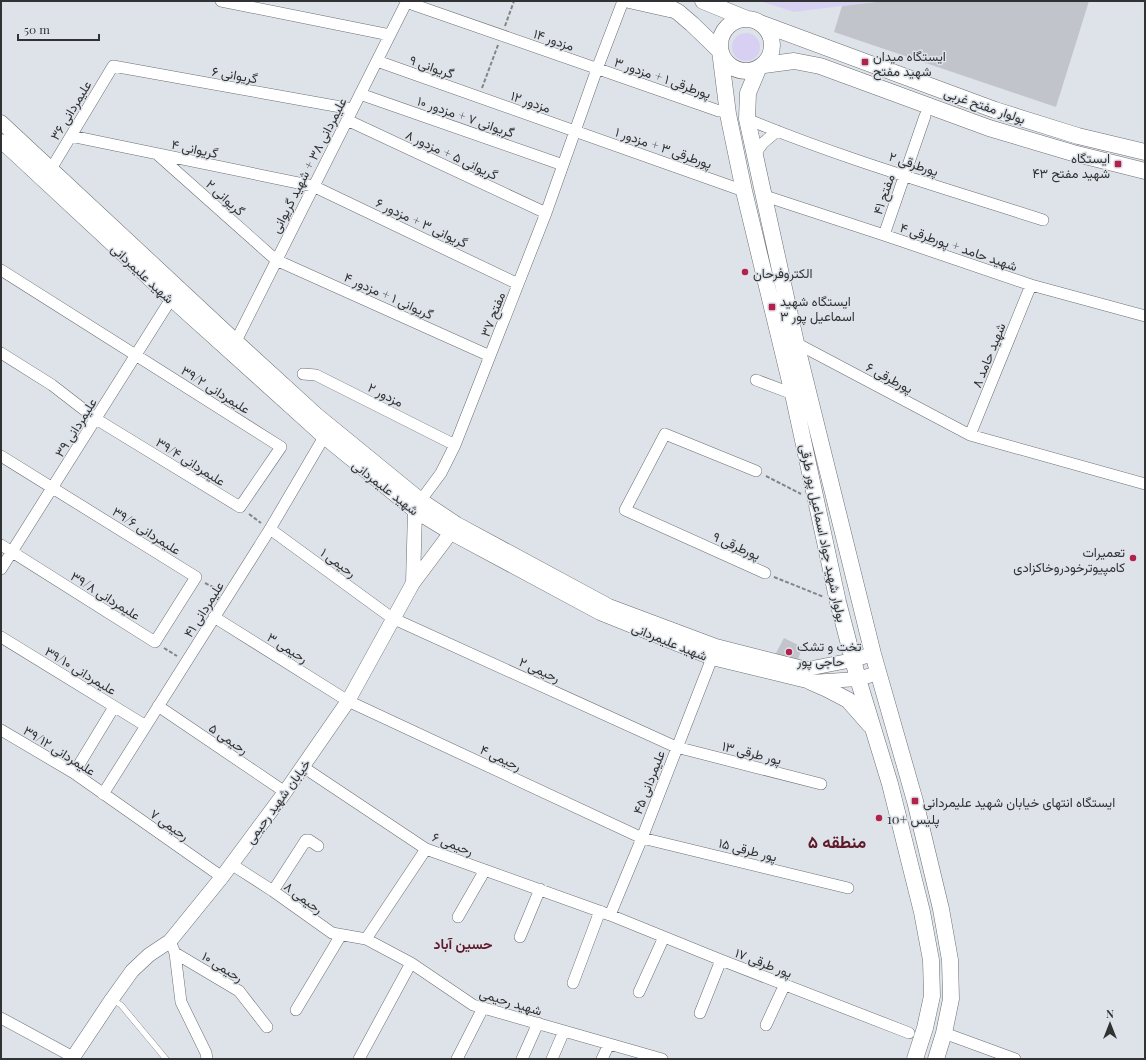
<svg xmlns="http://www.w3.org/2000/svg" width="1146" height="1060" viewBox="0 0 1146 1060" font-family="'Playfair Display',Vazirmatn,serif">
<rect width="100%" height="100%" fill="#dee3e9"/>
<path fill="#d8d0f2" d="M760 1H882L794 12Z
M732 47a14 14 0 1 1 28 0a14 14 0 1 1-28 0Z"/>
<path fill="#c1c4ca" d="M885 1H1089L1056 107 834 32 842 6Z
M784 638 802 647 797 663 774 657Z"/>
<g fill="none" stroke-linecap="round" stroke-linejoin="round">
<defs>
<path id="service" d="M113 1000 121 1005 166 1059"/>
<path id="minor" d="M221 1 390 35
M406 2 719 111
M377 61 744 191
M360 94 563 165
M747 119C843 159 944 188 1043 220
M347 120 546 213
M71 136 313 186 518 284
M755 154 763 143 777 131
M158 155 276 260 490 356
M51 169 113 66 352 109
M765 196 884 235 1031 285 1145 316
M884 235 925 116
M1 270 281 447 240 507 96 419 52 385 1 353
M236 341 407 1
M796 343 970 435 1145 484
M303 374 316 375 455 445
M756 380 793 394
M970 435 1031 285
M1 456 196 577 155 642 1 545
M756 471 665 434 625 510 765 573
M421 500 441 473 455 445 546 213 597 69 623 1
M270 529 392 618 676 747 821 784
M1 569 171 299
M214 617 348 701 642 838 848 888
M1 637 146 726
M158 706 285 792
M1 730 74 773 222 877
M303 767 426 849 610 915 721 960 909 1033
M74 773 114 707
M103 794 270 529 324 437
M231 864 273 891 332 933 366 939 411 963 473 1005 662 1059
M273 891 306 840H309L318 846
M610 915 642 838 712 658
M458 917 485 870
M520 937 540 889
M366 939 426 849
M170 941 175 953 181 1002 206 1053 207 1059
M175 953 239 991 267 1027
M573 983 600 911
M639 992 664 937
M296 1010 341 935
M700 1013 721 960
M1 1018 73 1057
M766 1025 785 984
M944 1033 1015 1059
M359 1059 411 963
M457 1059 483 1008
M522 1059 538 1023
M552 1059 564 1031
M602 1059 609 1044"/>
<path id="tertiary" d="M629 1 669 10
M1 122 236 341 317 415 421 500 457 524 609 606 716 646 807 669 853 660 873 654
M1 141 171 299 324 437 415 511 451 533 600 613 712 658 811 682 858 679 878 673
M413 583 415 511 418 506
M72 1059 112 999 132 971 149 955 170 941 222 877 285 792 348 701 413 583 455 527"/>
<path id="secondary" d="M657 1 678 12 692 24 720 51
M703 1 747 19
M720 45a26 26 0 1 1 52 0a26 26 0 1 1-52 0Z
M760 23 995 110 1078 136 1145 152
M720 51 728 114 744 191 793 394 838 602 858 679 890 784 922 912 931 960 932 996 925 1028 915 1059
M764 65 794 61 820 66 989 128 1073 153 1145 171
M758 69 748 93 747 119 796 343 873 654 915 801 941 909 950 960 951 999 944 1033 936 1059
M811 682 827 689 848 700 870 725"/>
</defs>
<use href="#service" stroke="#6a6f74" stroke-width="6"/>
<use href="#minor" stroke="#6a6f74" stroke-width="12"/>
<use href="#tertiary" stroke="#6a6f74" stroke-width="15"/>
<use href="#secondary" stroke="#6a6f74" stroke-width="17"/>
<path stroke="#818588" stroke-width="2" stroke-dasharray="4 2" stroke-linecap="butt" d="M505 26 514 1
M482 88 498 45
M766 476 801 494
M249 514 261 523
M774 577 824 597
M205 583 219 590
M164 648 177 656"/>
<use href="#service" stroke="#fff" stroke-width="5.5"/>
<use href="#minor" stroke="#fff" stroke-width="11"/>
<use href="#tertiary" stroke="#fff" stroke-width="14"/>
<use href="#secondary" stroke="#fff" stroke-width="16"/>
</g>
<g fill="#b2214c" stroke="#dee3e9" stroke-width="1.5">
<rect x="861" y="58" width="8" height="8" rx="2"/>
<rect x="1114" y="160" width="8" height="8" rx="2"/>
<circle cx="745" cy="272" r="4"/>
<rect x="768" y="303" width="8" height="8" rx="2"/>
<circle cx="1133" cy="558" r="4"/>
<circle cx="789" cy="652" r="4"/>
<rect x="911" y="797" width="8" height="8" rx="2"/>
<circle cx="879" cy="818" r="4"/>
</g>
<g text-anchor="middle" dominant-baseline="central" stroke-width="3" stroke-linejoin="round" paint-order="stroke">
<g font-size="13" fill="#303234" stroke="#dee3e9">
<text transform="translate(554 39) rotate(19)">مزدور ۱۴</text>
<text transform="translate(432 66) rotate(19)">گریوانی ۹</text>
<text transform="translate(235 74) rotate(10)">گریوانی ۶</text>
<text transform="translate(663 77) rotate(19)">پورطرقی ۱ + مزدور ۳</text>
<text transform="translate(531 101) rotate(19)">مزدور ۱۲</text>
<text transform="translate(985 105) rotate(19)">بولوار مفتح غربی</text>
<text transform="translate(70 110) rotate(-59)">علیمردانی ۳۶</text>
<text transform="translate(466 116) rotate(19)">گریوانی ۷ + مزدور ۱۰</text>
<text transform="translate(664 147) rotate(19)">پورطرقی ۳ + مزدور ۱</text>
<text transform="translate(195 148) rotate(12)">گریوانی ۴</text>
<text transform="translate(452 154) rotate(25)">گریوانی ۵ + مزدور ۸</text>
<text transform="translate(914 163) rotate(18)">پورطرقی ۲</text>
<text transform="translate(308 165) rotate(-63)">علیمردانی ۳۸ + شهید گریوانی</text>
<text transform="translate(883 194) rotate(-71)">مفتح ۴۱</text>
<text transform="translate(226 197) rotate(42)">گریوانی ۲</text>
<text transform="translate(422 222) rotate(25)">گریوانی ۳ + مزدور ۶</text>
<text transform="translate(959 246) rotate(19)">شهید حامد + پورطرقی ۴</text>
<text transform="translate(143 273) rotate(43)">شهید علیمردانی</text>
<text transform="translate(389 295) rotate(24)">گریوانی ۱ + مزدور ۴</text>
<text transform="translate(492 314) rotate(-69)">مفتح ۳۷</text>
<text transform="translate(988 355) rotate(-68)">شهید حامد ۸</text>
<text transform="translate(890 377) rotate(28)">پورطرقی ۶</text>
<text transform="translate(216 389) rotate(32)">علیمردانی ۳۹/۲</text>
<text transform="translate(386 394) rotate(27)">مزدور ۲</text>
<text transform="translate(75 427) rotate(-58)">علیمردانی ۳۹</text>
<text transform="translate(191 461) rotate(32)">علیمردانی ۳۹/۴</text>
<text transform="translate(386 487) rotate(38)">شهید علیمردانی</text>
<text transform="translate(147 530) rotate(32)">علیمردانی ۳۹/۶</text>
<text transform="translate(824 533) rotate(78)">بولوار شهید جواد اسماعیل پور طرقی</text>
<text transform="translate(737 545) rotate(24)">پورطرقی ۹</text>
<text transform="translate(339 562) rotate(36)">رحیمی ۱</text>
<text transform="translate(106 595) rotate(32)">علیمردانی ۳۹/۸</text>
<text transform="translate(203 609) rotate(-58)">علیمردانی ۴۱</text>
<text transform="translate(670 641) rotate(22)">شهید علیمردانی</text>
<text transform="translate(288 647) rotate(32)">رحیمی ۳</text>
<text transform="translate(540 669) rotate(24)">رحیمی ۲</text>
<text transform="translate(81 670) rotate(31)">علیمردانی ۳۹/۱۰</text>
<text transform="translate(229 738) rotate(34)">رحیمی ۵</text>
<text transform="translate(60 750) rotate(32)">علیمردانی ۳۹/۱۲</text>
<text transform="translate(752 752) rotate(14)">پور طرقی ۱۳</text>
<text transform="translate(501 757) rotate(25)">رحیمی ۴</text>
<text transform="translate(648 782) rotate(-69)">علیمردانی ۴۵</text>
<text transform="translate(277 801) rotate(-54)">خیابان شهید رحیمی</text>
<text transform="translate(170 824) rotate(35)">رحیمی ۷</text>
<text transform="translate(453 843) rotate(21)">رحیمی ۶</text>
<text transform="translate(748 849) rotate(14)">پور طرقی ۱۵</text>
<text transform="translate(304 897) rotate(36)">رحیمی ۸</text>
<text transform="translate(764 962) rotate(21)">پور طرقی ۱۷</text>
<text transform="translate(223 966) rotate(32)">رحیمی ۱۰</text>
<text transform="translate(511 1001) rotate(17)">شهید رحیمی</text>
</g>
<g font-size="13" fill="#303234" stroke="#dee3e9" text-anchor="start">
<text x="873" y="55">ایستگاه میدان<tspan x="873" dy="15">شهید مفتح</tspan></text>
<text x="1110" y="157" text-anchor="end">ایستگاه<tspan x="1110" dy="15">شهید مفتح ۴۳</tspan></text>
<text x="753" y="272">الکتروفرحان</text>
<text x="780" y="300">ایستگاه شهید<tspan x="780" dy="15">اسماعیل پور ۳</tspan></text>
<text x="1125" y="551" text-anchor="end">تعمیرات<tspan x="1125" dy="15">کامپیوترخودروخاکزادی</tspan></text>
<text x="797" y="645">تخت و تشک<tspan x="797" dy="15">حاجی پور</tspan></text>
<text x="923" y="801">ایستگاه انتهای خیابان شهید علیمردانی</text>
<text x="887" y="818">پلیس +10</text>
</g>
<g font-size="14" font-weight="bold" fill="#5e192a" stroke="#dee3e9">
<text x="463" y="943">حسین آباد</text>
</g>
<g font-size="17" font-weight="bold" fill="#5e192a" stroke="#dee3e9">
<text x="837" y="841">منطقه ۵</text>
</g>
</g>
<rect width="1146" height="1060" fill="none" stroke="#303234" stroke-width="4"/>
<g transform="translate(1110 1024)" stroke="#dee3e9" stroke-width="3" paint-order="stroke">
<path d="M0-3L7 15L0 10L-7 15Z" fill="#303234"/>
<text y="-6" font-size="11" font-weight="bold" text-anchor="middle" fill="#303234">N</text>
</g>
<path d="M18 34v6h81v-6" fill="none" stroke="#303234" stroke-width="2"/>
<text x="24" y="34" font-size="12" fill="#303234" stroke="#dee3e9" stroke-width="3" paint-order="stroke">50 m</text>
</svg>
